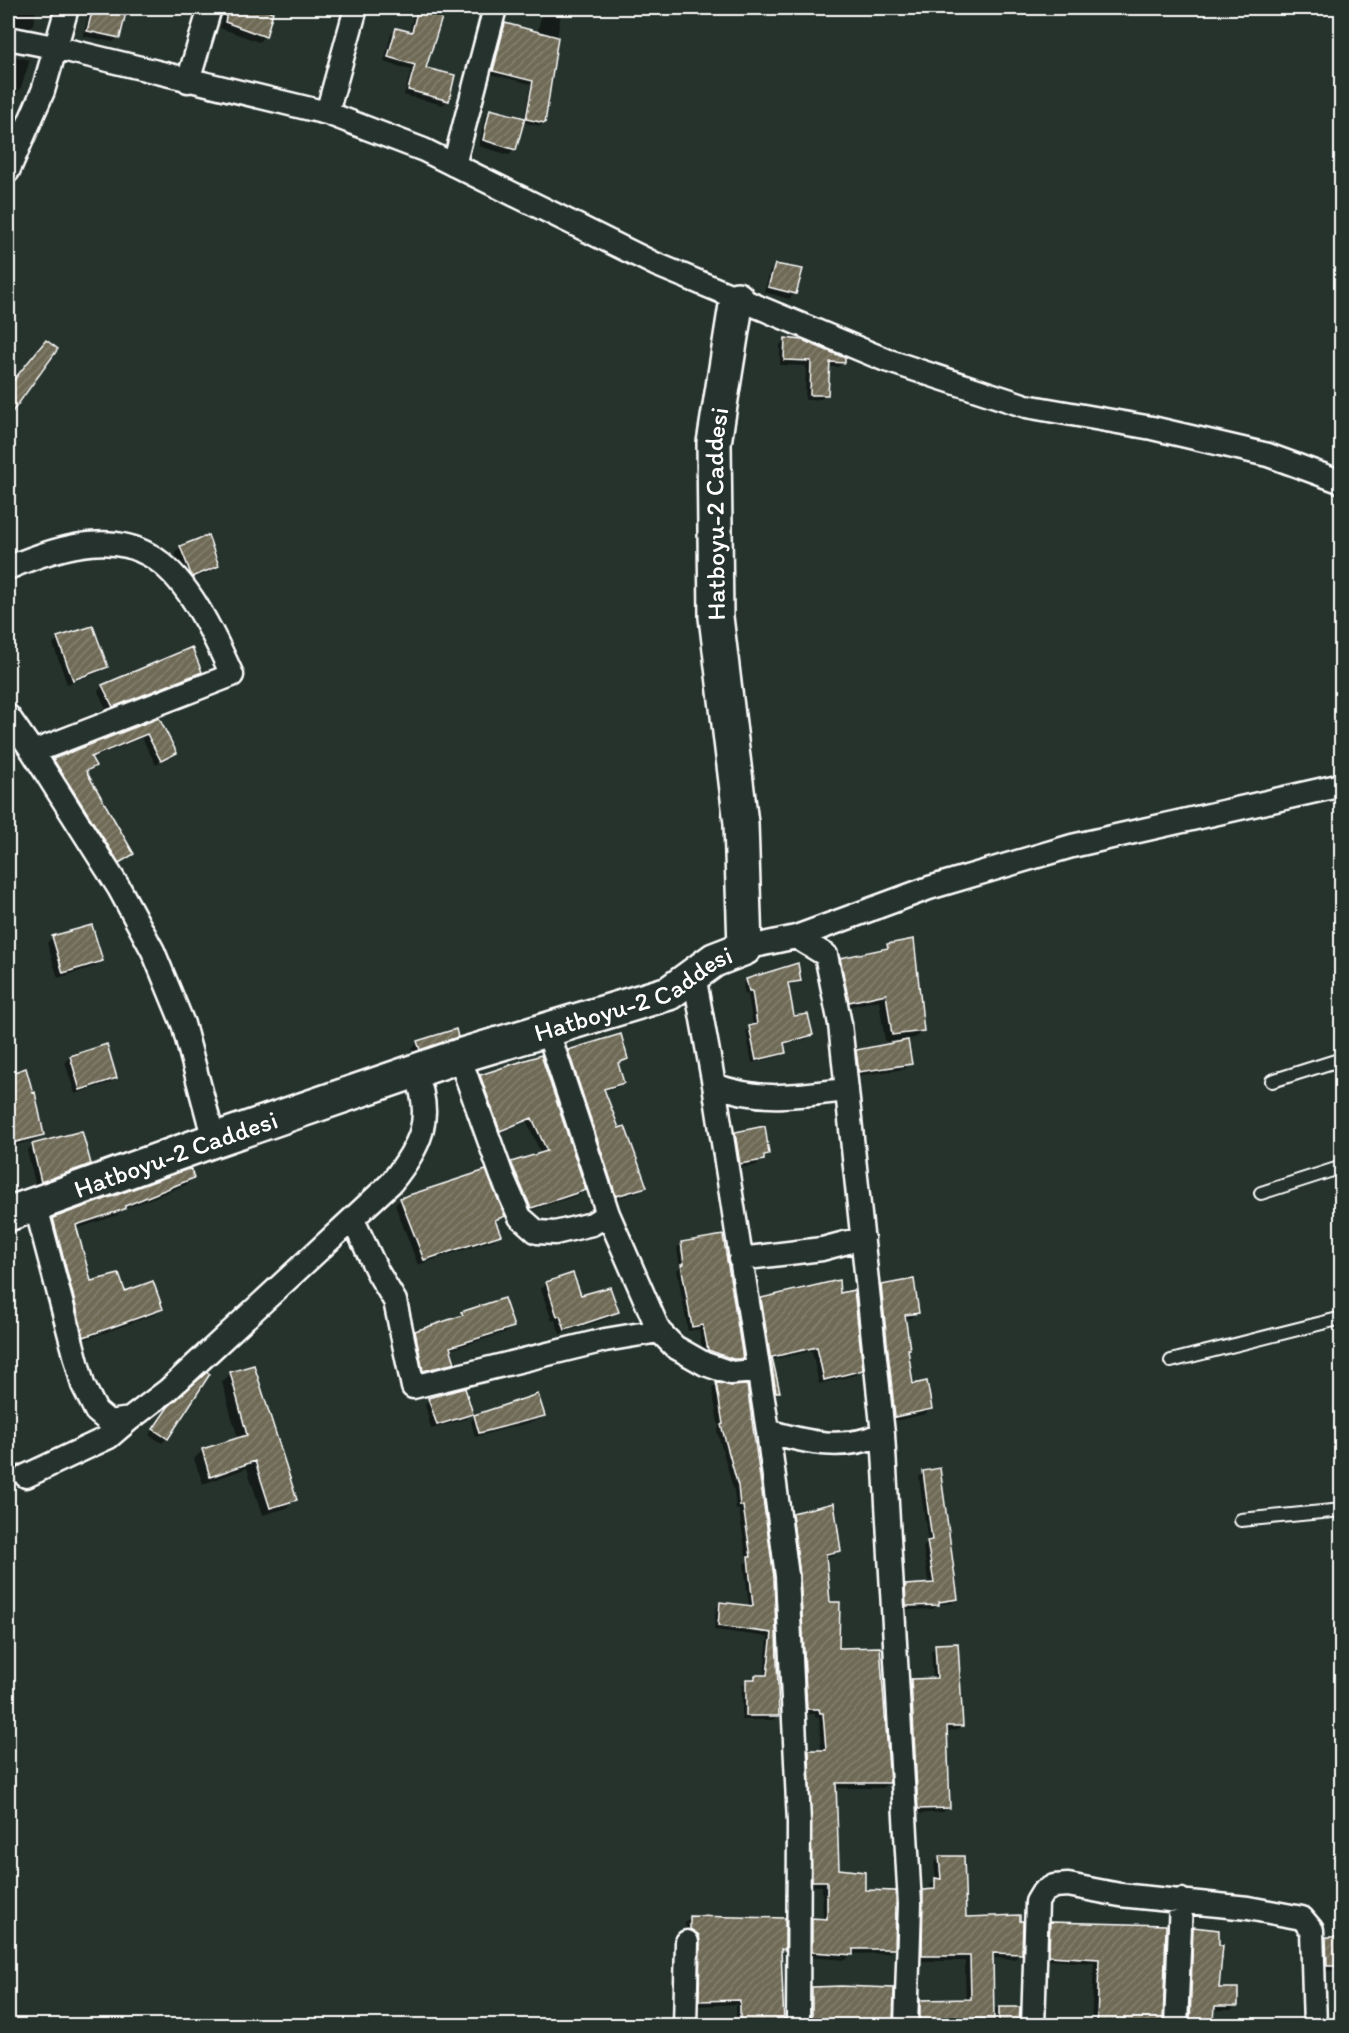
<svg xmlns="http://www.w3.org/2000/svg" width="1349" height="2033" viewBox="0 0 1349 2033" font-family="Itim,sans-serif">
<defs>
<pattern id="building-hatch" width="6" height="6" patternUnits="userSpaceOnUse" patternTransform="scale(1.5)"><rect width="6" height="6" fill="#6e6a57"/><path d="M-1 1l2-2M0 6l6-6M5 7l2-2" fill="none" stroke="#848070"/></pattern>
</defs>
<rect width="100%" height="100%" fill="#26332d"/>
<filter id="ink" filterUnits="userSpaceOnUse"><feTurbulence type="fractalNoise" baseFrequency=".0167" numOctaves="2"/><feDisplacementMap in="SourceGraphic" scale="12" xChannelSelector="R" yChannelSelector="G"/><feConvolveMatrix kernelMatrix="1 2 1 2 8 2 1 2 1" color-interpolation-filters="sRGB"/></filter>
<g filter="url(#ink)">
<path fill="#0007" d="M17 8H37L33 24 28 29 13 26Z
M90 8H127L118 37 113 42 83 36Z
M225 8H252L264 36 259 42 220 28Z
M415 8H443L425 69 448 100 443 105 404 95 411 70 384 62 391 34 396 29 409 33Z
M543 8H562L543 122 540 126 522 122 515 149 509 155 479 146 485 116 491 110 524 119 531 84 490 74 502 29 505 25 537 34Z
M8 55 30 60 21 88 15 94 8 92Z
M776 265 795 293 789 299 764 292 770 271Z
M786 340 844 362 838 367H828L827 394 821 399 805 400 806 366 780 365V345Z
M207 537 218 565 212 571 187 581 175 553 180 547Z
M8 619 15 629 8 636Z
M58 639 106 667 100 672 67 684 53 644Z
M200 672 195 677 107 711 98 691 103 686Z
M158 720 175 753 170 758 156 765 142 738 91 759 94 766 85 773 132 853 114 867 49 765 54 760Z
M8 795 16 817 8 824Z
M91 926 101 961 96 966 58 978 47 943 52 938Z
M888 945 922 1030 915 1038 885 1042 879 1000 842 1008 834 967 841 959 882 951Z
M747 980H800L787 986 793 1018 811 1034 807 1039 783 1045 785 1052 781 1056 752 1063 746 1031 753 1027 748 994 745 995 743 984Z
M457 1036 451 1042 414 1054 412 1048 418 1043Z
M857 1051 910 1063 905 1069 854 1076 851 1057Z
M569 1052 626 1059 617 1065 623 1082 618 1087 604 1091 645 1186 641 1191 612 1200 564 1056Z
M70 1057 116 1077 110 1083 75 1094 65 1062Z
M540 1057 584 1190 579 1195 526 1212 507 1169 512 1163 541 1154 527 1122 495 1135 476 1082 481 1076Z
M25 1070 42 1135 36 1140 8 1147V1076Z
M736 1134 768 1153 757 1165 735 1169 731 1139Z
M33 1145 89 1164 83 1169 36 1187 27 1151Z
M193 1178 186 1185 122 1210 117 1215 76 1229 90 1283 124 1292 161 1309 154 1315 78 1342 47 1226 54 1219Z
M401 1199 503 1216 494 1223 499 1234 494 1240 418 1265 395 1205Z
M682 1243 741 1358 737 1363 703 1354 699 1329 688 1331 677 1270 680 1267 677 1248Z
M547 1283 580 1297 617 1312 612 1317 560 1334 555 1320 552 1321 541 1289Z
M882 1287 917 1312 911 1318 904 1319 909 1348 907 1350 912 1386 931 1409 925 1414 890 1422 876 1292Z
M839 1295 861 1369 856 1375 819 1384 812 1351 772 1360 778 1391 773 1396 756 1305 762 1300Z
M462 1313 512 1326 507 1332 450 1350 454 1362 448 1368 418 1375 410 1338 416 1332 457 1318Z
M253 1367 295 1500 287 1508 262 1515 247 1468 203 1484 194 1459 202 1451 238 1439 222 1382 230 1374Z
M717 1384 772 1577 778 1715 773 1720H742V1685L755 1677H764L768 1637 714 1630 716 1608 721 1603 749 1606 744 1564 747 1561 739 1510H736L734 1491 717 1431 719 1428 712 1388Z
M430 1399 471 1414 466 1419 431 1429 425 1404Z
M169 1408 167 1438 162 1443 149 1435Z
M475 1416H543L539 1420 475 1437 471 1421Z
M923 1473 957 1599 952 1603 937 1605 933 1609 902 1610 901 1591 906 1587 929 1585 923 1547 928 1543 919 1477Z
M793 1515 839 1550 834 1555 825 1557 829 1603 838 1649 888 1783 883 1788H835L838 1870 864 1891 894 1948 888 1953 851 1954 846 1960 807 1957V1925L813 1920H823L822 1886H808L804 1757 810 1752 821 1751 819 1718 815 1717V1714H802L788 1520Z
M936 1646 962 1725 957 1730 945 1731 948 1807 943 1812 913 1814 906 1686 911 1681 933 1679 931 1651Z
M940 1858 964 1918 1020 1954 1015 1959 992 1958V2008L1018 2009V2026L915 2024 916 2007 921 2001H966L965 1961H917L918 1896 923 1891H931L930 1885 936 1880 934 1863Z
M690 1918 783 1949 780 1952 783 2026H736V2004L695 2006 686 1934 685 1923Z
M1050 1923 1165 1927 1161 2026H1091L1094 1963 1045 1960 1046 1928Z
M1194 1929 1218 1990 1236 2005 1231 2010H1213L1212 2021 1208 2026H1186L1189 1933Z
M1342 1938V1970L1322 1971 1321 1944 1326 1939Z
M812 1989 892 1990 891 2026H806L807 1993Z"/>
<path fill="url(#building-hatch)" stroke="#fff" stroke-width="1.5" d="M93 8H127L120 38 87 31Z
M228 8H256L273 12 266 37 225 22Z
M418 8H445L426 68 455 75 449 101 408 90 415 65 388 57 396 28 412 32Z
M505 23 558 37 545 123 526 119 533 81 493 71Z
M490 109 525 118 516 150 483 140Z
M775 264 803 269 796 294 768 287Z
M785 338 802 340 845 358V363L830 362 828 395H810L811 361 784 360Z
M46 340 58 349 8 418V387Z
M208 535 219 566 192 577 180 546Z
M93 626 108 667 73 680 57 637Z
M192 647 202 672 113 707 102 685Z
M159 718 177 753 161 761 147 734 91 757 96 766 86 771 134 854 119 863 53 759Z
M92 925 103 961 63 973 52 936Z
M914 939 924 1031 892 1035 886 994 849 1002 840 958 888 948 887 944Z
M798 963 801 981 788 983 794 1016 808 1014 813 1035 784 1043 786 1053 756 1060 749 1026 757 1024 752 991H749L746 979Z
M456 1029 458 1037 420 1050 417 1041Z
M621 1034 628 1059 618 1063 624 1083 604 1089 619 1128 625 1126 647 1187 616 1196 568 1050Z
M908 1040 912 1064 859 1072 856 1050Z
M107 1044 117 1078 80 1090 70 1056Z
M541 1055 586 1190 531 1208 511 1162 547 1151 532 1118 500 1131 480 1075Z
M26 1068 33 1093 35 1092 44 1135 8 1144V1074Z
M765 1126 769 1154 764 1155V1160L740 1164 735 1132Z
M82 1131 91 1164 41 1182 32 1144Z
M191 1168 194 1178 125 1206V1209L76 1225 91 1281 119 1274 125 1291 153 1281 163 1309 84 1337 53 1218Z
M486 1170 505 1216 495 1220 501 1235 424 1260 400 1198Z
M723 1235 733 1296 743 1359H733L708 1350 703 1325 692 1327 681 1264H684L681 1242Z
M573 1273 581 1295 610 1287 619 1312 565 1330 560 1316H557L546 1282Z
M914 1279 919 1313 905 1315 910 1349H908L913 1384 927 1381 932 1409 895 1417 881 1285Z
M839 1280 840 1293 854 1290 863 1370 824 1380 817 1347 772 1357 780 1392H776L761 1298Z
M504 1298 514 1327 450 1347 455 1363 423 1371 415 1331 463 1315 461 1312Z
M254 1365 297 1500 270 1508 255 1461 210 1477 202 1449 247 1435 230 1372Z
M207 1372 210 1374 168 1439 153 1429 168 1407Z
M716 1382 732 1386 747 1385 774 1577 779 1716H746V1679H755V1675H767L772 1633 718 1626 720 1602 753 1606 748 1557H751L743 1506H740L738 1486 721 1425 723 1424Z
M465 1388 473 1414 437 1425 428 1398Z
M538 1394 545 1416 479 1433 474 1415Z
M940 1468 958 1599 939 1602V1605L906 1606 905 1585 934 1583 927 1541 932 1540 923 1471Z
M834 1503 841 1551 826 1554 830 1602H840L839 1648 880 1647 890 1783H836L839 1869 865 1872V1890L896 1891V1904L895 1949H853V1955L812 1952V1918L827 1919V1881H812L809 1750H826L823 1713H820L819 1709H807L800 1575 792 1513Z
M958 1643 963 1726H947L950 1808 918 1809 911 1679 937 1678 935 1644Z
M939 1856H964L966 1917 1020 1915V1921H1023L1022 1954 993 1953 994 2019 920 2020V2000L971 1999 970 1956H922L923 1890 935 1889V1878L941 1879Z
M690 1916 785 1918V1950L781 1949 784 2025H740V2000L699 2001 700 1942 699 1935 690 1929Z
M1050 1922 1166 1925 1163 2025H1097L1099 1959 1049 1956Z
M1193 1927 1219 1930V1945H1223L1219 1988H1238V2006H1215L1214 2022H1203V2025H1190Z
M1326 1937H1341V1966H1327Z
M841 1986 894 1988 893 2025H812V1987Z
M999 2007H1020L1019 2025H999Z"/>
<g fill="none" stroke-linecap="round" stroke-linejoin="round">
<defs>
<path id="lane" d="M1272 1081 1342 1059
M1261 1193 1342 1167
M1171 1361 1342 1318
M1241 1520 1342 1510"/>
<path id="street" d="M8 38 54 47 327 113 424 150 655 264 886 360 1026 406 1152 428 1268 455 1342 482
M188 81 210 8
M327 113 356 8
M454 165 495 8
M8 171 43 91 67 8
M8 568C141 511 178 555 232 675L33 752
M8 716 33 752 119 888 153 951 183 1024 214 1140
M796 937 826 955 840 1024 883 1434 910 1904 906 2026
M745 948 796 937 929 888 1072 846 1342 785
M694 975 714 1085 768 1431 787 1576 799 1823 798 2026
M547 1029 608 1214
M459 1056 502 1176 520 1217 537 1232 555 1233 592 1224 608 1214 659 1331 675 1347 705 1364 731 1373 757 1371
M714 1085C765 1103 796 1095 847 1090
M35 1203 83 1385 96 1411 109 1422 130 1419 168 1390 391 1183C420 1146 435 1119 415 1072
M353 1220 377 1271 395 1301 413 1387 605 1340 659 1331
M740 1259 822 1249 863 1238
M768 1431C808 1443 843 1451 883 1434
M26 1476 109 1437 130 1419
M685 2026 687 1942
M1033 2026 1037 1902 1043 1892 1054 1886 1068 1885 1120 1895 1248 1908 1302 1918 1312 1930 1315 2026
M1176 2026 1181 1900"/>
<g id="secondary">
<path id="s1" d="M8 1214 214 1140 459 1056 669 993 714 960 745 948 741 823 716 617 714 443 737 299"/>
</g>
</defs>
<use href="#lane" stroke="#fff" stroke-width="16"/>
<use href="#street" stroke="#fff" stroke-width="27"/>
<use href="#secondary" stroke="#fff" stroke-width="38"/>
<use href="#lane" stroke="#26332d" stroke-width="12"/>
<use href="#street" stroke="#26332d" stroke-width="22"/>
<use href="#secondary" stroke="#26332d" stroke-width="33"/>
</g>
</g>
<g text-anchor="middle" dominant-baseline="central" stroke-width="4.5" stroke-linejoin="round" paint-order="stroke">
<g font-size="26" fill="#fff" stroke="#26332d">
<text stroke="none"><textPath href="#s1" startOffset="1222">Hatboyu-2 Caddesi</textPath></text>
<text stroke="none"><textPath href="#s1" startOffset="664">Hatboyu-2 Caddesi</textPath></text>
<text stroke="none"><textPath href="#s1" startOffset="178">Hatboyu-2 Caddesi</textPath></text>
</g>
</g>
<rect width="1349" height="2033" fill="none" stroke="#26332d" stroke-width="30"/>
<rect x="15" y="15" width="1319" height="2003" fill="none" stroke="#fff" stroke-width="2" filter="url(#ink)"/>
</svg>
